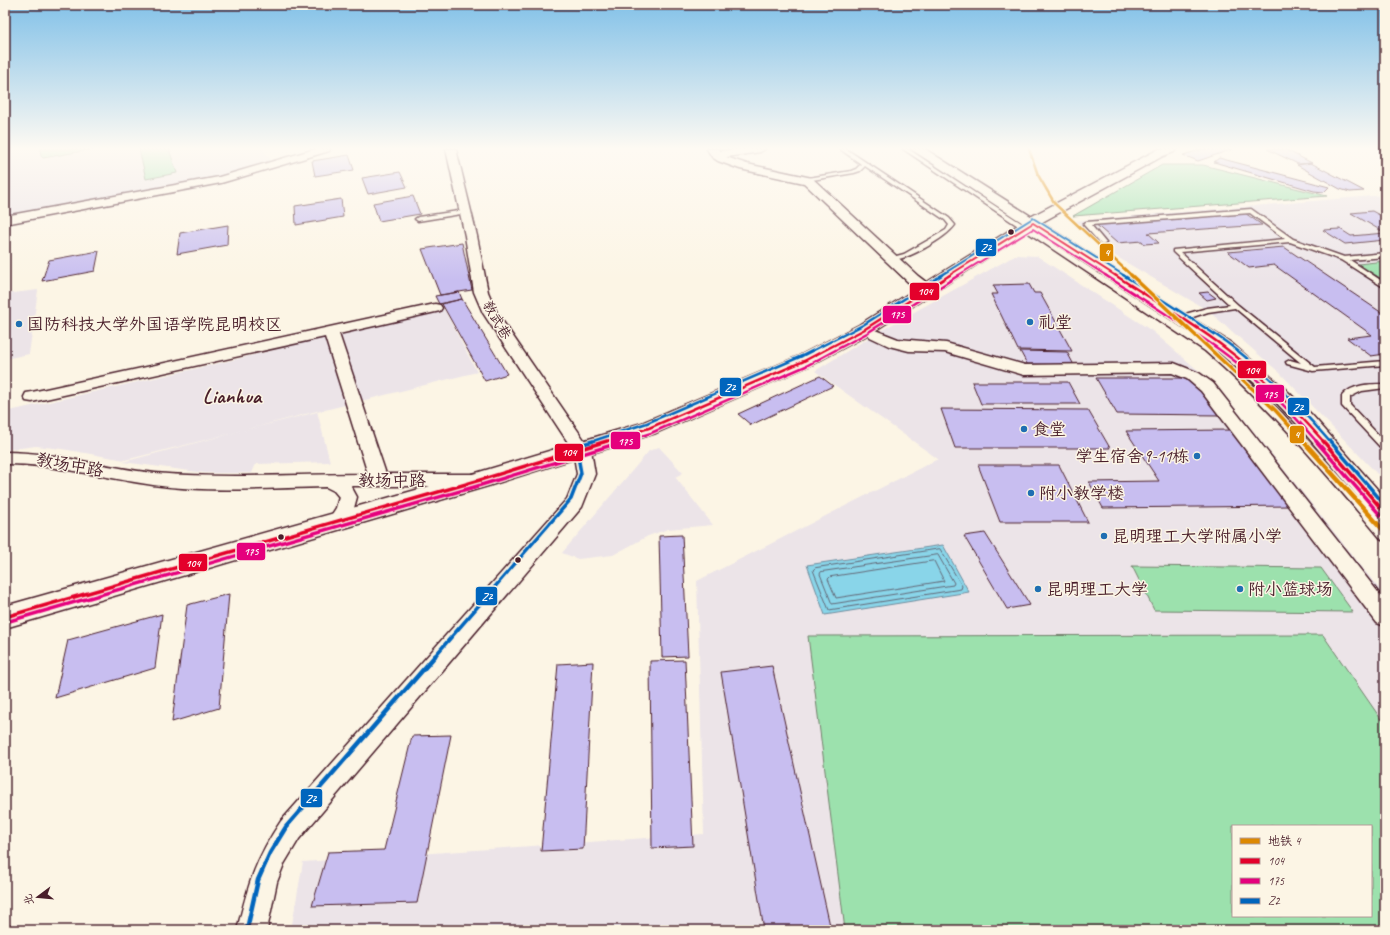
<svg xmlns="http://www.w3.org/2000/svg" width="1390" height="935" viewBox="0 0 1390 935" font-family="Caveat,'LXGW WenKai TC',sans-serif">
<rect width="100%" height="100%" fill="#fcf5e5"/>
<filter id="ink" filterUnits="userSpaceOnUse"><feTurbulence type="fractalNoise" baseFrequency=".025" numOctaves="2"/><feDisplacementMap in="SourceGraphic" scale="8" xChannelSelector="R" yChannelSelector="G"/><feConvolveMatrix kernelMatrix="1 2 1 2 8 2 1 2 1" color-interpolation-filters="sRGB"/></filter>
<g filter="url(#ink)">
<path fill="#ece4e8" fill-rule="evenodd" d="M5 149H263L272 162 227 176 5 216Z
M1385 195V375H1384L1385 376V482L1280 373 1227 327 1207 310 1095 244 1073 221Z
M1016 255 1037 256 1152 331 1219 388 1385 596V930H291L303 862 704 834 697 581 938 459 815 371 875 334ZM1233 826H1371V916H1233Z
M38 290 29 354 5 359V294Z
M444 309 477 372 125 460 62 449 36 446 5 450V412L216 364Z
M317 411 330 462 256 464 252 473H205L123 462Z
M659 447 683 473 675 477 713 525 668 529 648 536 613 555 578 559 562 553 649 451Z"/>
<path fill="#9ce1ad" stroke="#73806c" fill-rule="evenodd" d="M40 149H94L43 158 41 156Z
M139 149H169L177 173 146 179Z
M1162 165H1203L1327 196 1073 216Z
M1385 261V281L1358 264Z
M1132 566 1321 568 1353 612 1154 610Z
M1323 635 1385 725V930H845L808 636ZM1233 826H1371V916H1233Z"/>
<path fill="#89d5e9" stroke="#708c9d" d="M943 545 969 592 825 615 807 565Z"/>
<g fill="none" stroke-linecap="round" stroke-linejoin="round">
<path stroke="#636877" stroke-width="1" d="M940 549 962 586 961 589 829 610 813 570 815 568Z
M938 555 954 583 953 585 832 604 820 574 821 572Z
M934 561 944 581 836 598 828 579 830 577Z"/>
</g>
<path fill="#c8bef0" stroke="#4a1f2b" d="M1203 149H1233L1198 161 1183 155Z
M1267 149H1284L1312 163 1298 164Z
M349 155 354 170 315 176 312 161Z
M1219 158 1329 187 1324 192 1314 191 1214 162Z
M1311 163 1364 191 1350 192 1340 189 1297 165Z
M400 172 407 187 368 194 362 178Z
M413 196 420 214 379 221 373 203Z
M341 199 343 217 296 225 295 206Z
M1242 211 1262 225 1148 233 1159 243 1144 244 1142 241 1117 243 1093 222Z
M1372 211 1385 218V240L1345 244 1323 230 1340 229 1351 236 1385 233 1351 213Z
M228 225 227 245 177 254 180 233Z
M462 243 472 290 440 295 422 249Z
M1284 247 1385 315V354L1371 356 1347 338 1372 335 1274 265 1249 268 1228 252Z
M99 251 95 271 42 281 49 260Z
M1029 284 1034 293H1040L1072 351 1018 350 991 294H998L993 285Z
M459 292 462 299 439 304 435 296Z
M1208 292 1216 298 1207 300 1199 293Z
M462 299 507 374 485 381 442 304Z
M1020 351 1067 352 1074 365 1027 364Z
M820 376 833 386 751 425 738 414Z
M1096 378H1193L1220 415 1117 414Z
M972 382H1068L1080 404H981Z
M941 409 1088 410 1110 448H955Z
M1231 430 1291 506 1103 508 1089 482 1159 481 1126 431Z
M978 465H1059L1088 522H1000Z
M985 533 1030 605 1007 609 964 536Z
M682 535 688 656 662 657 659 536Z
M229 594 219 708 172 722 187 605Z
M162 614 155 668 55 698 68 640Z
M685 660 693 846 652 848 650 661Z
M593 662 583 849 541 851 558 664Z
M772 666 831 930H764L721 672Z
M451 735 417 903 312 906 328 852 384 850 412 736Z"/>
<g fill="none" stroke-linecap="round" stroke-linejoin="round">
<defs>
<path id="lane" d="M840 149H846L949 218 955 225C946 238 905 262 889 260V258L904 254 946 230 949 225 945 220 865 166 860 171 854 173 806 181 805 180 808 178 851 171 856 169 861 164Z
M903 149H908L1211 347 1235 368 1282 413 1325 461 1385 530V541L1382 540C1326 473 1271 408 1205 351Z
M1251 209 1293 239 1344 257 1385 253V257L1350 260 1385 283V288L1341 260 1290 242 1180 252 1238 305 1315 367 1385 361V365L1313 371 1287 364 1286 362 1290 360 1301 363 1235 308 1208 312 1184 320H1178V316L1207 308 1230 305 1173 252V250L1285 239 1250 213 1091 225 1106 243 1103 245 1101 244 1083 224 1086 222Z
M465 210 468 212 467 213 418 221 415 219 418 217Z
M1385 384V388L1362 391 1350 397V405L1385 442V450L1382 449 1342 406V396C1352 384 1370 384 1385 384Z"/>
<path id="street" d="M315 149H330L329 151 221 183 5 224V216L219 177Z
M446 149H456L477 236 488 292 497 313 591 450 595 474 582 507 299 839 284 864 277 882 267 930H237C248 886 255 859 281 821L567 499 577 474 573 450 483 313 474 292 465 236Z
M707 149H718L720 151 740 149H765L760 152 726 157 747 164 812 178 918 276 935 289 933 292C923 294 916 287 908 282L804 183 740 169 718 161 712 157Z
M435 304 440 305 442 308 440 311 339 334 386 474H474L480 475 483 480 480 485 474 486H351L357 497 354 508 344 527 337 529 330 527 327 522 336 508 339 497 334 491 326 487C269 488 210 493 153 485 104 478 55 464 5 464V452C56 452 105 468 155 473 226 479 297 474 368 474L325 337 32 402 26 401 24 397 26 393 32 392Z
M875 330 898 339 946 343 1025 365 1174 363 1199 373 1213 383 1385 601V626L1377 623 1201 391 1187 379 1172 373 1024 375 945 352 909 351 889 346 870 337 868 334 870 331Z"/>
<path id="secondary" d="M1159 149H1176L1174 152 1163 156 1044 221 871 333 811 365 656 433 488 486 5 628V606L476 473 642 423 797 357 859 325 1034 215Z"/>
<path id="primary" d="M911 149H925L1231 343 1285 389 1311 414 1385 498V522L1377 519 1297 424 1271 397 1217 351Z"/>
</defs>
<use href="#lane" stroke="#4a1f2b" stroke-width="3"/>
<use href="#street" stroke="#4a1f2b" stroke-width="3"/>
<use href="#secondary" stroke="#4a1f2b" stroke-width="3"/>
<use href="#primary" stroke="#4a1f2b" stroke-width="3"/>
<use href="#lane" fill="#fcf5e5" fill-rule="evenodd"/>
<use href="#street" fill="#fcf5e5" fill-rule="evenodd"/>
<use href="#secondary" fill="#fcf5e5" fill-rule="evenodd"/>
<use href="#primary" fill="#fcf5e5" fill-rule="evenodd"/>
<defs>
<path id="bus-1-far2" d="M948 276 1033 223 1116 276"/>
<path id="bus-1-far1" d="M1115 275C1151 299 1190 321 1224 347 1261 375 1294 408 1324 442
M604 442 649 428 804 361 865 329 950 275"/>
<path id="bus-1" d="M1323 441 1385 513
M5 617 480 480 607 441"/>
<path id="bus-2-far2" d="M957 276 1033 229 1107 276"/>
<path id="bus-2-far1" d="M1105 275C1144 300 1183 324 1220 350 1256 376 1289 409 1317 442
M622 442 651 433 806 366 867 333 959 275"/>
<path id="bus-2" d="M1316 441 1381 516
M6 622 481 485 625 441"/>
<path id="bus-3-far3" d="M940 276 1033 218 1125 276"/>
<path id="bus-3-far2" d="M1123 275C1158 297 1193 319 1226 342 1265 370 1299 406 1330 442
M590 442 647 423 802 356 863 325 942 275"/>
<path id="bus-3-far1" d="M1330 441 1385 505
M580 445 593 441
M434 657 571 499 581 473 577 451"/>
<path id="bus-3" d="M247 929 258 880 270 853 286 827 435 656"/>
</defs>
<use href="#bus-1-far2" stroke="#fcf5e5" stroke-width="4"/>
<use href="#bus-1-far1" stroke="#fcf5e5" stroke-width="5"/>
<use href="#bus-1" stroke="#fcf5e5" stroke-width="6"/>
<use href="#bus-2-far2" stroke="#fcf5e5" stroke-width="4"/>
<use href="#bus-2-far1" stroke="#fcf5e5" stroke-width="5"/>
<use href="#bus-2" stroke="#fcf5e5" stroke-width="6"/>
<use href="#bus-3-far3" stroke="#fcf5e5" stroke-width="4"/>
<use href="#bus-3-far2" stroke="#fcf5e5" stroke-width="5"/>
<use href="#bus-3-far1" stroke="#fcf5e5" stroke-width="6"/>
<use href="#bus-3" stroke="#fcf5e5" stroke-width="8"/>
<use href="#bus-1-far2" stroke="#e4002b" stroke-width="2"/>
<use href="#bus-1-far1" stroke="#e4002b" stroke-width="2.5"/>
<use href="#bus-1" stroke="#e4002b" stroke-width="3.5"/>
<use href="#bus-2-far2" stroke="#e5007d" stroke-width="2"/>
<use href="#bus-2-far1" stroke="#e5007d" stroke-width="2.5"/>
<use href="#bus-2" stroke="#e5007d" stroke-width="3.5"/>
<use href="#bus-3-far3" stroke="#0065bd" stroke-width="2"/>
<use href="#bus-3-far2" stroke="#0065bd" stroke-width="2.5"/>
<use href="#bus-3-far1" stroke="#0065bd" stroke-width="3.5"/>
<use href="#bus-3" stroke="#0065bd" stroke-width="4.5"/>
<defs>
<path id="metro-1-far2" d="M1029 149 1038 175 1055 204 1132 276"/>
<path id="metro-1-far1" d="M1131 275 1275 410 1304 442"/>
<path id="metro-1" d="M1303 441 1385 532"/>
</defs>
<use href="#metro-1-far2" stroke="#fcf5e5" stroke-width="4.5"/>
<use href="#metro-1-far1" stroke="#fcf5e5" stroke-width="6"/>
<use href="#metro-1" stroke="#fcf5e5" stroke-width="8"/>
<use href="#metro-1-far2" stroke="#d80" stroke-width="2.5"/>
<use href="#metro-1-far1" stroke="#d80" stroke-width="3.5"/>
<use href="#metro-1" stroke="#d80" stroke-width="4.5"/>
</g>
</g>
<linearGradient id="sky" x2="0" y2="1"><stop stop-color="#82c1e8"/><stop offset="0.53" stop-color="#fefaf3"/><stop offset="1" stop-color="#fefaf3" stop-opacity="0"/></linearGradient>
<rect width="1390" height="280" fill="url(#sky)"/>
<g fill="#4a1f2b" stroke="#fcf5e5" stroke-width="1.5">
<circle cx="1011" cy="232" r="3.5"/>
<circle cx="281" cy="537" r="3.5"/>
<circle cx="518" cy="560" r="3.5"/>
</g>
<g fill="#1f6fb2" stroke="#fcf5e5" stroke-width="1.5">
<circle cx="1030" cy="322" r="4"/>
<circle cx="19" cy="324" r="4"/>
<circle cx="1024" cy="429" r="4"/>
<circle cx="1197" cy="456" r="4"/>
<circle cx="1031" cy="493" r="4"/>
<circle cx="1104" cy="536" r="4"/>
<circle cx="1038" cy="589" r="4"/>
<circle cx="1240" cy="589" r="4"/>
</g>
<g text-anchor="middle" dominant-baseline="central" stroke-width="3" stroke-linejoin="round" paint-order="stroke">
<g font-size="14" fill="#4a1f2b" stroke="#fcf5e5">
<text transform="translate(497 320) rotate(60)">教武巷</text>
</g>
<g font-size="17" fill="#4a1f2b" stroke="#fcf5e5" text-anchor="start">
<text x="1038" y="322">礼堂</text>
<text x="27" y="324">国防科技大学外国语学院昆明校区</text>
<text x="1032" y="429">食堂</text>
<text x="1189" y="456" text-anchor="end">学生宿舍9-11栋</text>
<text x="1039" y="493">附小教学楼</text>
<text x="1112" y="536">昆明理工大学附属小学</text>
<text x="1046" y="589">昆明理工大学</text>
<text x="1248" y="589">附小篮球场</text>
</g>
<g font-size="17" fill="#4a1f2b" stroke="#fcf5e5">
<text transform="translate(70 465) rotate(10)">教场中路</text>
<text x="392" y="480">教场中路</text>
</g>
<g font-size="21" font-weight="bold" fill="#4a1f2b" stroke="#fcf5e5">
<text x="232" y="396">Lianhua</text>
</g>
</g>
<g stroke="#fcf5e5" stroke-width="1.5">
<rect x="975" y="238" width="22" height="19" rx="4" fill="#0065bd"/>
<rect x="1099" y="243" width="15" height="19" rx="4" fill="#d80"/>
<rect x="909" y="282" width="31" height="19" rx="4" fill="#e4002b"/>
<rect x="882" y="305" width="30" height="19" rx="4" fill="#e5007d"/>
<rect x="1237" y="360" width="30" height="19" rx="4" fill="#e4002b"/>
<rect x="719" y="377" width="23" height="20" rx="4" fill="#0065bd"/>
<rect x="1255" y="384" width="30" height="19" rx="4" fill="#e5007d"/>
<rect x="1287" y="397" width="23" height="19" rx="4" fill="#0065bd"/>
<rect x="1289" y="425" width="16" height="19" rx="4" fill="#d80"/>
<rect x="610" y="431" width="31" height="19" rx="4" fill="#e5007d"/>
<rect x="554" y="443" width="30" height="19" rx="4" fill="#e4002b"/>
<rect x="236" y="542" width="30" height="19" rx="4" fill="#e5007d"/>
<rect x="178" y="553" width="30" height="19" rx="4" fill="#e4002b"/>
<rect x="475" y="586" width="23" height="20" rx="4" fill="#0065bd"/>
<rect x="300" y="788" width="23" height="20" rx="4" fill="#0065bd"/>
</g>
<g font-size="11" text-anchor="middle" font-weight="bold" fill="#fff">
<text x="986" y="251">Z2</text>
<text x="1107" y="256">4</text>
<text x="925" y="295">104</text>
<text x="897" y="318">175</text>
<text x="1252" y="374">104</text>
<text x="730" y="391">Z2</text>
<text x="1270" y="398">175</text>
<text x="1298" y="411">Z2</text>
<text x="1297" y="438">4</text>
<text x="625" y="445">175</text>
<text x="569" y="456">104</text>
<text x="251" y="555">175</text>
<text x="193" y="567">104</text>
<text x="487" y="600">Z2</text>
<text x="311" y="802">Z2</text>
</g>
<rect width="1390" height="935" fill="none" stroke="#fcf5e5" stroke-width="20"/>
<rect x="10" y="10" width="1370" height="915" fill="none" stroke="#4a1f2b" stroke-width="1.5" filter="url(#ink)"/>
<rect x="1232" y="825" width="140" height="92" fill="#fcf5e5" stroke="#b59f9b"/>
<rect x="1240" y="838" width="20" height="6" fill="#dd8800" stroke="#b59f9b"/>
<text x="1268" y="845" font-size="12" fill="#4a1f2b">地铁 4</text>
<rect x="1240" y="858" width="20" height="6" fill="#e4002b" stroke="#b59f9b"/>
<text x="1268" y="865" font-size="12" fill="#4a1f2b">104</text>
<rect x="1240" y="878" width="20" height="6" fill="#e5007d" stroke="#b59f9b"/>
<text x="1268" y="885" font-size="12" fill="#4a1f2b">175</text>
<rect x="1240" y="898" width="20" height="6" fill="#0065bd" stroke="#b59f9b"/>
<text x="1268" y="905" font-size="12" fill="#4a1f2b">Z2</text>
<g transform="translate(38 897) rotate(254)" stroke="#fcf5e5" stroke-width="3" paint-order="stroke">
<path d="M0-3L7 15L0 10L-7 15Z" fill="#4a1f2b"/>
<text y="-6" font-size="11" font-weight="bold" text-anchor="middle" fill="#4a1f2b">北</text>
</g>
</svg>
